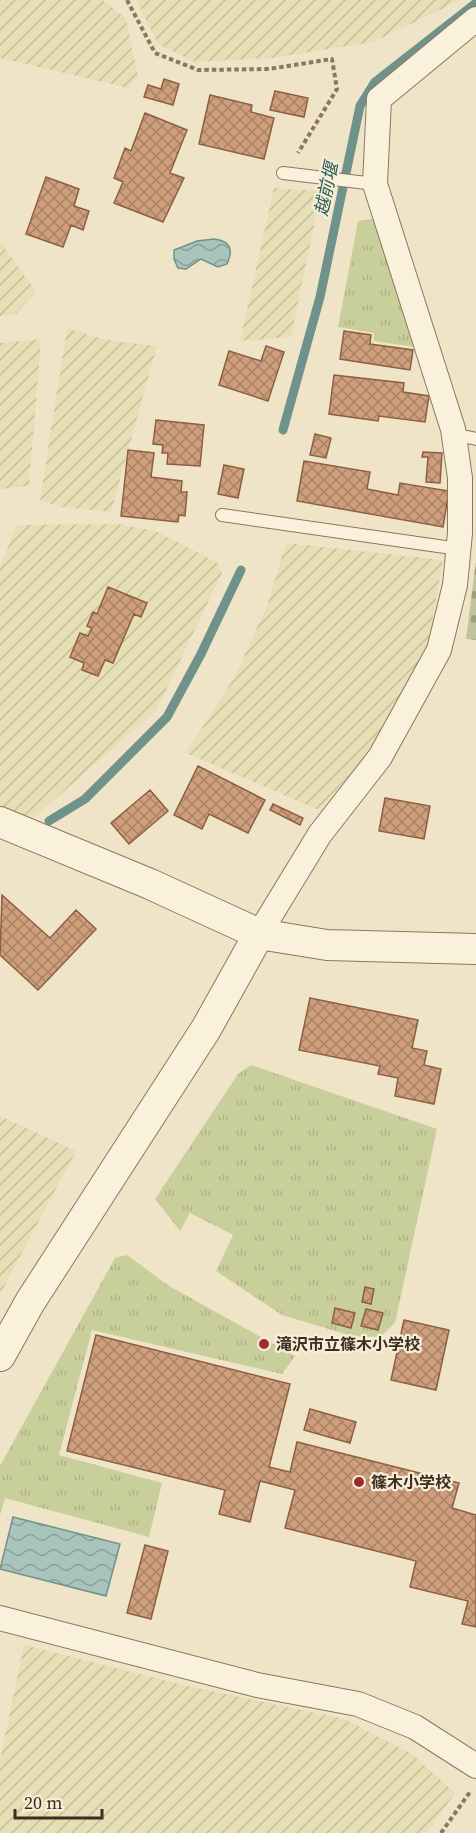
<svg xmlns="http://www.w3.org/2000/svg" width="476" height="1833" viewBox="0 0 476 1833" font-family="'Source Serif 4','Noto Sans JP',serif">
<defs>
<pattern id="farmland-furrows" width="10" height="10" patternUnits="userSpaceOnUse" patternTransform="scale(1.5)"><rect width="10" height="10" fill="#e6deb5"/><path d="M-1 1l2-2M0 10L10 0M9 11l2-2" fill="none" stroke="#c6bf9b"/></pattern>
<pattern id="grass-tufts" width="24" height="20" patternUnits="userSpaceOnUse" patternTransform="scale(1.5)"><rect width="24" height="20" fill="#c9cf9b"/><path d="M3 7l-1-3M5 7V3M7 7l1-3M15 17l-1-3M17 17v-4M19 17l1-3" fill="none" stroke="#aeb285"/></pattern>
<pattern id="cemetery-stones" width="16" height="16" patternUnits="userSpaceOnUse" patternTransform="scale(1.5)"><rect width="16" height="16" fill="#bfc49a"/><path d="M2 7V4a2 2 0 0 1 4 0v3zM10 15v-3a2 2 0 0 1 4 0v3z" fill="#9ca07d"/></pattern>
<pattern id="water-waves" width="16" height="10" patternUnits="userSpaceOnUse" patternTransform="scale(1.5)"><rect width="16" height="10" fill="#a9c4bc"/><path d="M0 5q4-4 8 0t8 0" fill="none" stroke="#8ba098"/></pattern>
<pattern id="building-cross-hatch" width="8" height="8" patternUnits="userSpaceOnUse" patternTransform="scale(1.5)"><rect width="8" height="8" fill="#cf9f7d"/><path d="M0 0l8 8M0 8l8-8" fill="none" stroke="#a98266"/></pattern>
</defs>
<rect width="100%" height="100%" fill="#f0e4c8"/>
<path fill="url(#farmland-furrows)" d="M0 0H103L126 19 138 77 129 88 0 58Z
M136 0H461L373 42 272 58 195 62 158 44Z
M274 188 321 191 291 337 240 341Z
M0 241 36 292 16 314 0 316Z
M67 328 106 340 157 346 111 512 61 507 40 500Z
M41 339 29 486 0 489V343Z
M118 524 156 531 218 563 222 573 156 711 33 818 0 806V566L17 525Z
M286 543 443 560 428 644 373 748 319 810 186 753 234 678 267 606Z
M0 1116 76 1151 0 1294Z
M24 1645 183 1685 344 1719 412 1754 455 1793 427 1833H0V1760Z"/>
<path fill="url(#grass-tufts)" d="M374 219 421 348 374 341V333L338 327 358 221Z
M251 1065 437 1129 395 1323 380 1337 352 1336 282 1315 216 1271 233 1235 190 1213 180 1231 155 1199 238 1074Z
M127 1255 169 1286 295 1356 282 1374 92 1330 59 1455 162 1483 149 1537 5 1498 0 1515V1466L115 1258Z"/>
<path fill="url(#cemetery-stones)" d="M476 561V640L466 639Z"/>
<path fill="url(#water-waves)" stroke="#6f938a" stroke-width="1.5" d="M214 239C230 241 234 249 227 264L218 267 201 259 186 269 178 268 174 259V250L197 241Z
M13 1517 120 1544 106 1596 0 1569Z"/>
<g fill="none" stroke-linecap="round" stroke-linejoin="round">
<path stroke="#6f938a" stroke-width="9" d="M283 430 320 297 360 106 375 82 476 3
M49 821 85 799 167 717 201 654 241 570"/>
</g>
<path fill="url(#building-cross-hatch)" stroke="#8d5f41" stroke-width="1.5" d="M164 79 179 84 173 105 144 97 148 85 161 89Z
M275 91 308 98 304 117 270 110Z
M210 95 252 105 251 112 274 118 264 159 199 144Z
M145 113 187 130 170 173 184 178 163 222 114 203 123 182 114 178 125 148 131 151Z
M46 177 79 189 74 206 89 211 83 230 71 225 63 247 26 234Z
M344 331 371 335 370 344 413 350 410 370 340 359Z
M266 346 284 352 268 401 219 385 229 351 261 361Z
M334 375 404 383 403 392 429 396 425 422 379 416 378 421 329 414Z
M156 420 204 425 200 466 167 464 168 453H162L163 445 153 444Z
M315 434 331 438 326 458 310 455Z
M128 450 154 453 151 477 182 481 181 492H187L185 516 179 515 178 522 121 516Z
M423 452 442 453 440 483 426 482 428 457H422Z
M304 461 370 472 367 489 398 495 400 483 449 491 443 527 297 501Z
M224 465 244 469 238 498 218 494Z
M108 587 147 603 141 617 134 614 113 663 105 660 98 676 82 670 84 663 70 657 80 633 88 636 92 628 87 626 93 612 97 614Z
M198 766 265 800 248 833 209 814 202 829 174 815Z
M150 790 168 811 129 844 111 823Z
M385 798 430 806 424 839 379 831Z
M273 804 303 818 300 825 270 810Z
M2 895 50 938 76 910 96 929 38 990 0 955Z
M310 998 418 1020 412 1048 427 1051 424 1065 441 1069 434 1104 395 1096 398 1078 378 1074 380 1066 299 1050Z
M365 1287 374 1289 371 1304 362 1302Z
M335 1308 355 1313 351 1328 332 1323Z
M366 1309 383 1313 378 1330 361 1326Z
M404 1320 449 1330 436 1390 391 1380Z
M96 1335 290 1384 269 1467 290 1472 297 1442 459 1483 452 1508 476 1515V1627L462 1624 468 1601 410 1587 416 1561 285 1528 295 1490 260 1481 250 1522 219 1514 225 1490 67 1451Z
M310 1409 356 1422 350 1443 304 1430Z
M145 1545 168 1551 151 1619 127 1613Z"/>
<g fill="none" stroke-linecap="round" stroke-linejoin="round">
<defs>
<path id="service" d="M283 173 375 184
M453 434 476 439
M222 515 459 549"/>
<path id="minor" d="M259 934 320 834 380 757 439 650 455 585 460 533V478L453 429 375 184 379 99 476 19
M0 1618 257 1685 358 1704 415 1727 476 1766"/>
<path id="tertiary" d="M0 822 150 884 259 934 327 945 476 949
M0 1356 30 1302 206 1029 259 934"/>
</defs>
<use href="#service" stroke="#8d765c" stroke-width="14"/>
<use href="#minor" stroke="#8d765c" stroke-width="26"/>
<use href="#tertiary" stroke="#8d765c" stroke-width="32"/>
<path stroke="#8d765c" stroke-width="4" stroke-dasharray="4.5 3" stroke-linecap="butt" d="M127 0 155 53 198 70 269 69 332 59 337 89 298 153
M441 1833 470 1792"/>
<use href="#service" stroke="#faf1dc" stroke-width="12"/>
<use href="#minor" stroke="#faf1dc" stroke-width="24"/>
<use href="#tertiary" stroke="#faf1dc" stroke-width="30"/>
</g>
<g fill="#9e2a2b" stroke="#f7eed8" stroke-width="2">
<circle cx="264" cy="1344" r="6"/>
<circle cx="359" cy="1482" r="6"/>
</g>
<g text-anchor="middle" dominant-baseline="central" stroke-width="4.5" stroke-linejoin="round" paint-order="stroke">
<g font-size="16" font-weight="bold" fill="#3d2e20" stroke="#f7eed8" text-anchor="start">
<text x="276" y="1344">滝沢市立篠木小学校</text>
<text x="371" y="1482">篠木小学校</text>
</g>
<g font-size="18" font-style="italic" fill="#2f5d5a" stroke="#f7eed8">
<text transform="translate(326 189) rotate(-78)">越前堰</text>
</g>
</g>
<path d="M15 1809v9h87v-9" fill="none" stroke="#3d2e20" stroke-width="3"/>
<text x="24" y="1809" font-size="18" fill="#3d2e20" stroke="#f7eed8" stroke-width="4.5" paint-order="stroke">20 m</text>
</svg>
